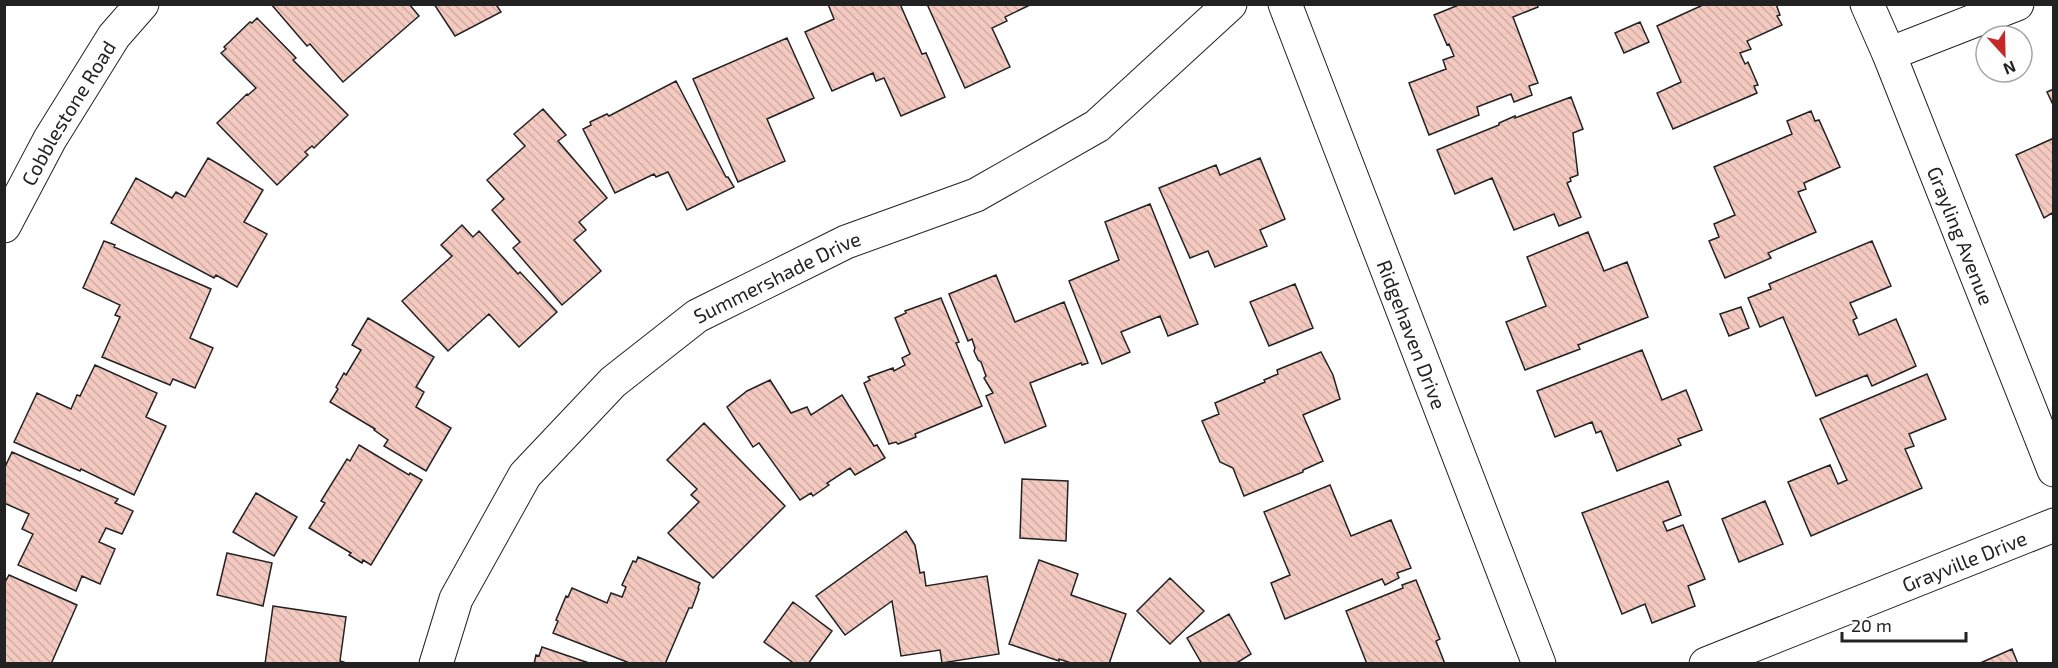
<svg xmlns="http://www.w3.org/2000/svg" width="2058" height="668" viewBox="0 0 2058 668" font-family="'Exo 2',sans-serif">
<defs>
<pattern id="building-back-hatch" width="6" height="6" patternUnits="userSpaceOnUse" patternTransform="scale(1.5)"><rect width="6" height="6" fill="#f3c9c0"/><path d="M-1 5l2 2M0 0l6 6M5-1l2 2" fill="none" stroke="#d0aca5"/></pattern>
</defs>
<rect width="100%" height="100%" fill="#fff"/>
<path fill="url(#building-back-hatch)" stroke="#222" stroke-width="1.5" d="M271 4H409L419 16 343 82 310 44 307 46Z
M434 4H501L497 6 501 12 455 36Z
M828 4H900L922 54 926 53 945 97 901 116 884 78 876 81 873 73 832 91 805 32 834 19Z
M927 4H1032L1005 17 1007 21 992 28 1010 67 965 88Z
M1461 4H1537L1538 7 1513 17 1538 83 1529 86 1532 95 1514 102 1511 94 1477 107 1479 115 1429 135 1409 83 1446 69 1443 60 1454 56 1449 44 1447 45 1434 15Z
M1705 4H1776L1780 15 1777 16 1782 25 1747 41 1751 49 1740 53 1745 64 1748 62 1758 85 1754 86 1757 93 1673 129 1657 93 1681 82 1657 26Z
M257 18 296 58 293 60 348 115 314 148 312 146 305 152 308 155 277 185 217 123 247 94 248 95 256 88 221 53 226 49 224 47 250 22 252 23Z
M1640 22 1649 42 1624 53 1615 33Z
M787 38 814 98 767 119 785 161 738 182 693 79Z
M676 81 726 177H728L734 187 687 210 668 172 656 177 654 174 615 193 583 129 591 125 590 122 607 114 609 116Z
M2054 89V107L2047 92Z
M1571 97 1583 129 1573 133 1578 175 1570 178 1571 181 1567 183 1581 217 1559 226 1554 214 1514 230 1492 178 1455 194 1437 150 1499 125V123L1515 116V118Z
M543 109 566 135 558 141 607 198 579 222 586 230 574 240 601 271 562 305 513 248 520 242 492 210 504 199 487 180 525 146 514 134Z
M1811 111 1815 121 1819 120 1840 167 1804 183 1806 189 1798 192 1816 232 1768 253 1771 258 1725 278 1709 241 1719 237 1714 224 1735 215 1714 167 1792 134 1787 121Z
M2054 138V217L2052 213 2044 218 2016 155Z
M208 158 263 190 244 222 267 234 237 287 216 275 214 278 111 223 136 178 172 198 176 192 185 197Z
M1260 158 1285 219 1260 230 1267 246 1215 267 1208 251 1190 258 1159 188 1216 165 1220 175Z
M1150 204 1198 324 1168 336 1160 316 1121 332 1130 352 1102 364 1069 281 1119 260 1105 222Z
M462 225 473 237 479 231 518 274 520 272 557 312 519 347 489 314 448 351 402 301 452 256 441 245Z
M1588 232 1604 271 1627 262 1648 317 1578 345 1580 349 1525 370 1506 322 1546 306 1527 257Z
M104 241 115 245 114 247 211 289 190 338 213 348 195 388 173 379 170 385 102 357 120 317 115 315 120 305 83 288Z
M1872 241 1891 286 1850 303 1857 318 1853 320 1859 335 1896 319 1916 366 1872 386 1867 375 1816 396 1783 317 1760 327 1748 298 1771 289 1769 284Z
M996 275 1015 322 1064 302 1088 363 1082 365 1081 363 1030 383 1046 426 1005 443 986 396 993 393 984 378 986 376 981 362 978 360 974 351 975 348 972 339 968 341 949 294Z
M1295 284 1313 328 1269 346 1250 302Z
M941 298 959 342 956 343 982 406 915 434 916 437 898 444 896 442 889 444 864 383 870 380 868 377 893 368 894 371 905 365 902 358 910 354 895 318 906 313 905 311Z
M1741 307 1749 328 1729 336 1720 314Z
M368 318 434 357 416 387 424 392 416 407 451 428 426 471 384 446 388 440 374 430 375 429 330 402 338 389 336 387 344 373 346 375 361 350 352 345Z
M1642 350 1662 400 1686 390 1702 430 1678 439 1681 445 1617 471 1601 431 1596 433 1592 422 1555 437 1537 391Z
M1321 352 1333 375 1340 399 1303 415 1323 461 1303 470V472L1244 496 1233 468 1220 462 1202 421 1219 414 1215 403 1265 382 1264 380 1278 374 1277 370Z
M95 365 157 393 146 417 166 426 134 495 81 469 80 471 14 442 37 393 71 409 77 395 80 396Z
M1927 374 1946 419 1909 434 1914 446 1905 449 1922 488 1811 536 1788 482 1830 465 1838 484 1847 480 1820 419Z
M770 380 791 413 807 407 811 415 842 395 874 446 877 445 885 458 855 475 850 468 827 483 829 485 813 496 811 493 800 500 759 443 753 447 727 407 747 391Z
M704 423 785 506 713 578 668 533 699 502 691 495 697 489 667 460Z
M359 445 409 475 410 473 422 480 371 565 363 560 362 563 349 555 351 553 309 528 325 503 321 501 347 459 350 461Z
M12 452 118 499 115 503 133 511 122 534 106 528 99 542 115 549 100 584 82 576 76 591 18 565 33 534 22 529 29 514 4 503V469Z
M1022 479 1068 481 1066 541 1020 538Z
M1668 481 1681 515 1663 522 1667 531 1683 525 1705 579 1688 586 1695 606 1652 623 1645 604 1622 614 1582 513Z
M1330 485 1351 536 1391 520 1411 568 1397 573 1399 578 1385 585 1382 579 1285 619 1271 583 1290 575 1264 512Z
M256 493 297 517 274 556 233 532Z
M1765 501 1783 544 1739 562 1722 519Z
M906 531 915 545 920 573 924 572 926 586 987 576 999 654 942 663 940 650 901 656 892 601 845 635 816 596Z
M227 553 272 563 263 606 217 595Z
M638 557 700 583 698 588 699 589 692 608H689L665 664H632L553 633 558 621 556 620 566 596 568 597 572 588 607 603 611 593 622 597 626 587 622 585 633 561 636 562Z
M1039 560 1078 574 1071 595 1126 614 1109 664H1074L1059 659V661L1009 644Z
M9 575 77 605 51 664H4V584Z
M1170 578 1204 611 1170 644 1137 611Z
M1416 580 1440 639 1436 641 1445 664H1367L1346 611 1403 588 1402 585Z
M793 602 832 631 808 664H795L764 642Z
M273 606 346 617 340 661 344 662V664H265Z
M1229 614 1251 654 1235 664H1202L1187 638Z
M542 647 592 664H534L536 655 539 656Z
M2012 649 2018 664H1978Z"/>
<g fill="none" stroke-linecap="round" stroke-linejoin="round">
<defs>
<g id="street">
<path id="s1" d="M1285 4 1539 664"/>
<path id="s2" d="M1867 4 1889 54 2054 470"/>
<path d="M1889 54 2017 4"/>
<path id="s3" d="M4 226 50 139 114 36 142 4"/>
<path id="s4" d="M436 664 456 599 525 475 613 382 697 316 846 242 976 195 1097 126 1230 4"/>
<path id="s5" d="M1706 664 2054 525"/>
</g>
</defs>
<use href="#street" stroke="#222" stroke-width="35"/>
<use href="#street" stroke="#fff" stroke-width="33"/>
</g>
<g text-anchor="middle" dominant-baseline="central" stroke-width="4.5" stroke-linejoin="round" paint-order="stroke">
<g font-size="20" fill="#222" stroke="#fff">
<text stroke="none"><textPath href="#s3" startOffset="130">Cobblestone Road</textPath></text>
<text stroke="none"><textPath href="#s2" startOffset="250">Grayling Avenue</textPath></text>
<text stroke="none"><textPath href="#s4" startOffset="534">Summershade Drive</textPath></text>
<text stroke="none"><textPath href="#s1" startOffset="354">Ridgehaven Drive</textPath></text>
<text stroke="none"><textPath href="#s5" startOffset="278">Grayville Drive</textPath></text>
</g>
</g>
<rect width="2058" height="668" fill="none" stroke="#222222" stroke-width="12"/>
<g transform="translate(2004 54) rotate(158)"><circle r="28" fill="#ffffff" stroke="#a7a7a7" stroke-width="1.5"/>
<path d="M0-4.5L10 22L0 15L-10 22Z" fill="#c62828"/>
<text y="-9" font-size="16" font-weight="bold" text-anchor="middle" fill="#222222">N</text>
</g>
<path d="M1842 632v9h124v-9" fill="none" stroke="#222222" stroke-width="3"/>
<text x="1851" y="632" font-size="18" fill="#222222" stroke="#ffffff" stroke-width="4.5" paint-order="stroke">20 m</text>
</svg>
